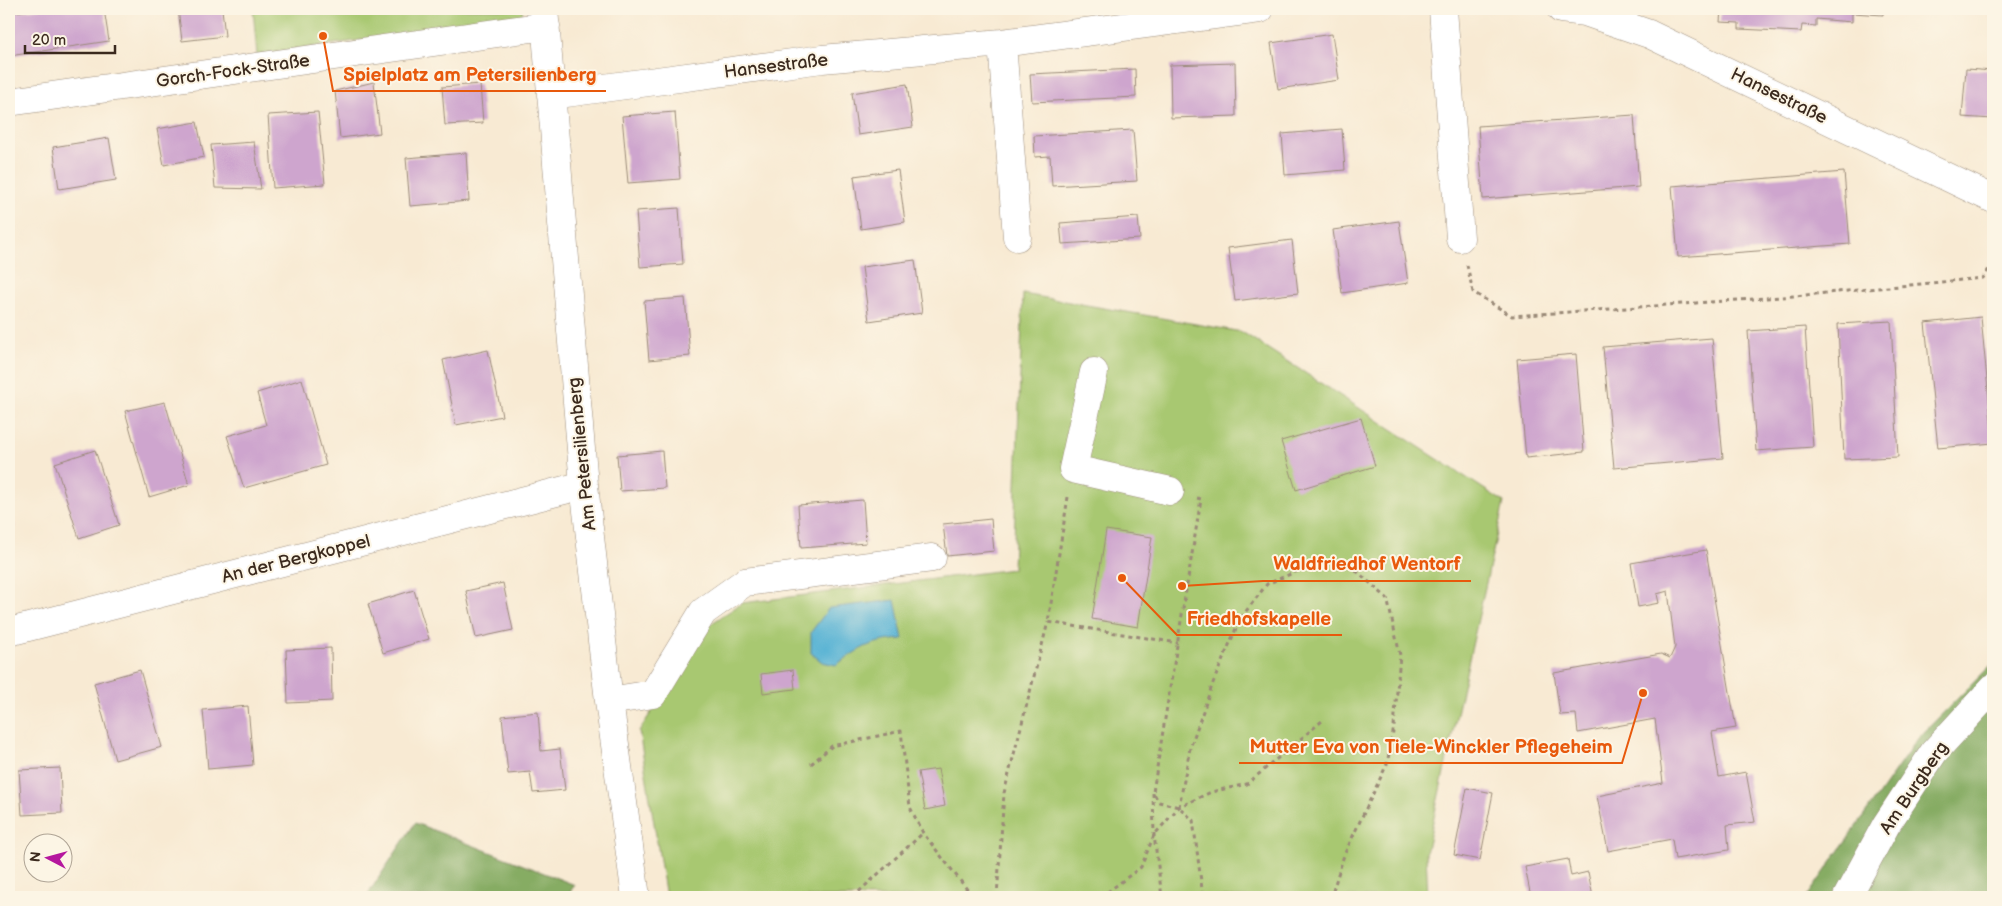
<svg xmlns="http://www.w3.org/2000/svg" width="2002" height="906" viewBox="0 0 2002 906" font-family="'Balsamiq Sans',sans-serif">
<rect width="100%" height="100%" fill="#fcf5e5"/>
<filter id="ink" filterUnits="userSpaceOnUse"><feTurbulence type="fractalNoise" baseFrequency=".02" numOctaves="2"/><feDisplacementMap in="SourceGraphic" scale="10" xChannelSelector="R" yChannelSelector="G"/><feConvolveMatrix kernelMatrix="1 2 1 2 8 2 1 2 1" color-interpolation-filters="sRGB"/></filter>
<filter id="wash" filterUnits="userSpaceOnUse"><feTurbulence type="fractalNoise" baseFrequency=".0096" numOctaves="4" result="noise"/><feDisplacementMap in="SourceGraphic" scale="20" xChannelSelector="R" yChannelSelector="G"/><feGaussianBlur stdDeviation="1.12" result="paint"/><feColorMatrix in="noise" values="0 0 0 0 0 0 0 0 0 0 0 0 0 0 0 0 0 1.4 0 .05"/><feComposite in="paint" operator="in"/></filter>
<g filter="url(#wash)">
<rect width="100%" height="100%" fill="#f8ead3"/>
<path fill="#a8c871" stroke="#727948" d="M253 9H522L523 17 257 55Z
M1023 294 1242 332 1504 502 1426 853 1428 897H666L639 731 709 625 742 603 1013 569Z"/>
<path fill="#86ac63" stroke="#606b40" d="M1993 663V897H1807L1919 737Z
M415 823 575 885 566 897H366Z"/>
<path fill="#56b2d4" stroke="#486e79" d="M895 600 903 639C871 641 862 647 836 665L822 662 811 653V632L829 608Z"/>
<g id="blocks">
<path fill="#cea5ce" d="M37 9H104L109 41 9 56V13Z
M178 9H222L225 36 182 41Z
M1721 9H1883V15L1852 13V22L1816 19V26L1802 25 1801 32 1739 29V23L1720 22Z
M1332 34 1339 80 1278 89 1271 43Z
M1235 63 1236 116 1171 118 1170 65Z
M1135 69 1136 97 1032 102 1030 74Z
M1966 69 1993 71V119L1962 117Z
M374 82 380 133 340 138 335 91Z
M480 84 483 123 445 125 442 87Z
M907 84 913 127 858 135 852 93Z
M318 112 325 184 273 188 268 115Z
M675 112 680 179 628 183 622 116Z
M1634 115 1639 187 1483 199 1478 126Z
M197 122 204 157 164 165 157 129Z
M1342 129 1345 170 1285 175 1282 134Z
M1133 130 1137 181 1052 186 1050 156 1035 157 1034 136Z
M109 138 116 180 59 189 53 147Z
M254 142 261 189 215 188 211 145Z
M466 153 469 201 410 206 406 158Z
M898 170 905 222 861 229 854 176Z
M1844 172 1850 244 1678 257 1672 186Z
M679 208 683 264 640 267 636 211Z
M1138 217 1140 239 1062 244 1060 223Z
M1399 221 1408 283 1342 293 1333 230Z
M1292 240 1298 293 1235 301 1228 248Z
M915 260 922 313 869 321 862 267Z
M685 298 690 356 649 360 644 301Z
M1981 317 1993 443 1938 448 1925 323Z
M1891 321 1898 457 1844 459 1838 324Z
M1805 327 1813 447 1756 451 1748 331Z
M1712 338 1723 458 1614 468 1603 347Z
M488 350 502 416 456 425 443 360Z
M1576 354 1584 452 1526 458 1517 359Z
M302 379 326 465 244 488 227 436 266 425 257 393Z
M165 402 189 485 149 497 125 411Z
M1361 418 1375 466 1296 490 1281 441Z
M95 450 119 525 79 538 55 463Z
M662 451 665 488 620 491 617 455Z
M863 500 866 543 801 548 798 505Z
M9 508 15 527 9 529Z
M991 519 994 551 947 556 943 524Z
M1106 530 1152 537 1138 627 1092 619Z
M1706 550 1736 728 1712 732 1719 777 1746 772 1755 822 1727 825 1729 850 1675 859 1672 839 1608 851 1597 796 1663 783 1655 719 1578 733 1576 714 1560 715 1554 673 1661 654 1670 658 1675 647 1668 591 1657 594 1659 603 1638 607 1631 563Z
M503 583 513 630 476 638 466 591Z
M414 590 429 639 383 653 368 604Z
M331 648 332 701 288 703 286 650Z
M140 670 162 747 115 760 94 683Z
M793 670 795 689 763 693 761 674Z
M248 706 253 765 208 769 203 710Z
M538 712 541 751 560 749 565 790 533 793 530 772 508 774 502 716Z
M60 768 62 813 22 815 19 770Z
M938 769 945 806 925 810 918 772Z
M1467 788 1493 793 1480 860 1454 855Z
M1568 859 1571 876 1588 872 1593 897H1531L1525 867Z"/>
</g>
</g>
<g filter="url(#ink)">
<use href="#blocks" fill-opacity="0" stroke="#9a8a78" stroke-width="1"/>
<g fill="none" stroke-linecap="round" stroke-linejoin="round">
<defs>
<path id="minor" d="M544 9 584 485 609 701 636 897
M1443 9 1460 238
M1561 9 1585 12 1649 34 1993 199
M1002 43 1017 237
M551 95 822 59 1002 43 1260 9
M9 102 546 26
M1094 372 1073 469 1170 491
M9 632 584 485
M609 701 653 694 703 612 745 582 932 558
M1847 897 1886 825 1934 752 1993 688"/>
</defs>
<use href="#minor" stroke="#9a8a78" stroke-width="29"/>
<path stroke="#9a8a78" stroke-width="3" stroke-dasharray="4 4" stroke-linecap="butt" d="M1467 265 1473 292 1512 316 1795 296 1983 278 1993 263
M1068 497 1048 622 1178 643
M1197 498 1201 499 1153 792 1159 802 1179 807 1193 820 1203 897
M811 764 832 746 901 731 910 807 923 833 973 897
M1153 793 1154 835 1162 897
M1179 807 1190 748 1213 683 1240 619 1267 584 1309 566 1353 568 1387 598 1400 655 1394 727 1387 764 1344 855 1331 897
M853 897 923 833
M997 897 1004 793 1048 622
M1101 897 1141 867 1154 835 1179 807 1211 792 1247 784 1322 721"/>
<use href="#minor" stroke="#fff" stroke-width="28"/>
</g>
</g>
<g text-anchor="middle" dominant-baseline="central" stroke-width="4" stroke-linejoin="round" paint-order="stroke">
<g font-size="18" fill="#3b2a1e" stroke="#fcf5e5">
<text transform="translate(776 66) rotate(-7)">Hansestraße</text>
<text transform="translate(233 71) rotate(-8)">Gorch-Fock-Straße</text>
<text transform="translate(1779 96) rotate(26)">Hansestraße</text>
<text transform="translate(582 454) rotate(-96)">Am Petersilienberg</text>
<text transform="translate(296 559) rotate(-14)">An der Bergkoppel</text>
<text transform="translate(1914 788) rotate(-56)">Am Burgberg</text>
</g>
</g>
<path fill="none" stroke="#e8590c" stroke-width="2" d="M323 36L333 91H606M1182 586L1263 581H1471M1122 578L1177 635H1342M1643 693L1622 763H1239"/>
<g fill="#e8590c" stroke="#fcf5e5" stroke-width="2">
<circle cx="323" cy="36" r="5"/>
<circle cx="1182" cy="586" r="5"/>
<circle cx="1122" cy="578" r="5"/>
<circle cx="1643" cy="693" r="5"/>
</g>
<g font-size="19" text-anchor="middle" font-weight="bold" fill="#e8590c" stroke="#fcf5e5" stroke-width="4" stroke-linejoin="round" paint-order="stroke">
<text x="470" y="81">Spielplatz am Petersilienberg</text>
<text x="1367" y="570">Waldfriedhof Wentorf</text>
<text x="1259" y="625">Friedhofskapelle</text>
<text x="1431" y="753">Mutter Eva von Tiele-Winckler Pflegeheim</text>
</g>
<rect width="2002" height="906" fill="none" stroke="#fcf5e5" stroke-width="30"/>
<g transform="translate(48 858) rotate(276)"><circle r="24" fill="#fcf5e5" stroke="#afa495"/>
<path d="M0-4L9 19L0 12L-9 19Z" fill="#b5179e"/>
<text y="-8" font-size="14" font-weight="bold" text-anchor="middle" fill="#3b2a1e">N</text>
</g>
<path d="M25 45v8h90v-8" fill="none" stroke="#3b2a1e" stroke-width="2.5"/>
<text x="32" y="45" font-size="15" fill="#3b2a1e" stroke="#fcf5e5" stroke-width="4" paint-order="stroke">20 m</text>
</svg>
